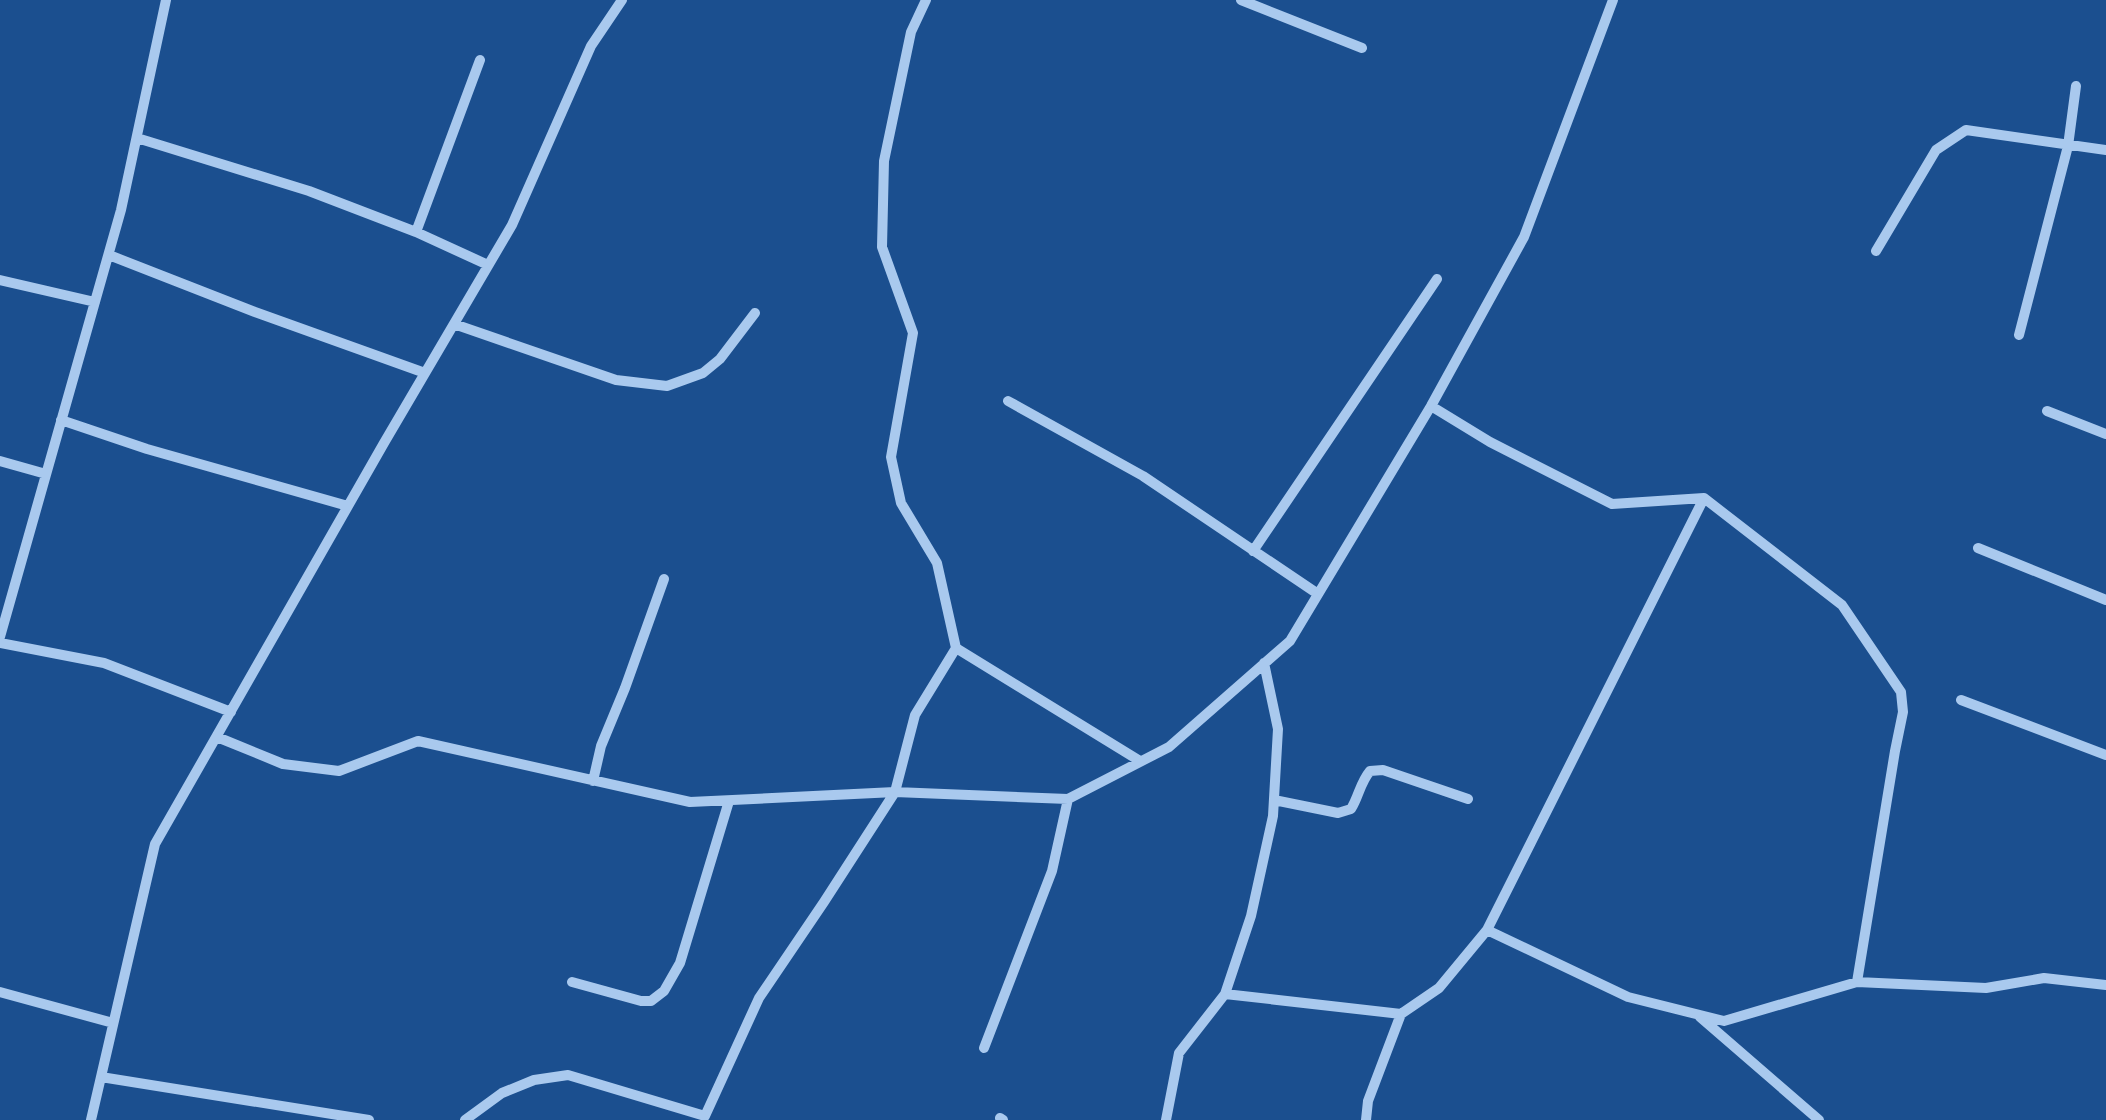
<svg xmlns="http://www.w3.org/2000/svg" width="2106" height="1120" viewBox="0 0 2106 1120" font-family="'Titillium Web',sans-serif">
<rect width="100%" height="100%" fill="#1b4f8f"/>
<g fill="none" stroke-linecap="round" stroke-linejoin="round">
<path stroke="#a9c9ee" stroke-width="10" d="M926 0 911 32 884 161 882 247 913 333 891 457 901 503 937 563 956 648 1140 761
M1241 0 1362 48
M137 138 309 191 416 232 488 265
M416 232 480 60
M1876 251 1936 150 1966 130 2106 150
M109 255 255 312 425 373
M0 280 95 302
M454 324 616 380 667 386 703 373 720 359 755 313
M2019 335 2068 146 2076 86
M1008 401 1143 476 1318 594
M1431 406 1490 442 1612 504 1704 498 1842 605 1901 692 1903 712 1895 751 1857 982
M2047 411 2106 434
M61 420 147 449 348 506
M0 461 46 474
M1978 548 2106 600
M1253 551 1437 279
M0 637 121 210 166 0
M0 643 104 663 231 712
M1961 700 2106 755
M217 737 283 764 339 771 418 741 690 802 895 792 1068 799 1169 747 1290 641 1431 406 1524 237 1613 0
M593 781 601 746 625 688 664 579
M1274 800 1338 813 1351 809C1359 796 1360 783 1370 771L1383 770 1468 799
M1487 930 1628 997 1724 1021 1857 982 1986 988 2044 978 2106 985
M572 982 641 1001H651L664 991 680 963 729 801
M0 992 113 1023
M1225 994 1401 1014 1439 988 1487 930 1704 498
M1700 1017 1819 1120
M984 1048 1052 871 1068 799
M101 1077 369 1120
M1000 1118 1003 1120
M91 1120 155 844 384 443 512 225 591 46 622 0
M465 1120 502 1093 534 1080 568 1075 705 1116 759 998 824 902 895 792 915 715 956 648
M1166 1120 1179 1053 1225 994 1251 916 1273 816 1278 729 1264 663
M1366 1120 1368 1101 1401 1014"/>
</g>
</svg>
